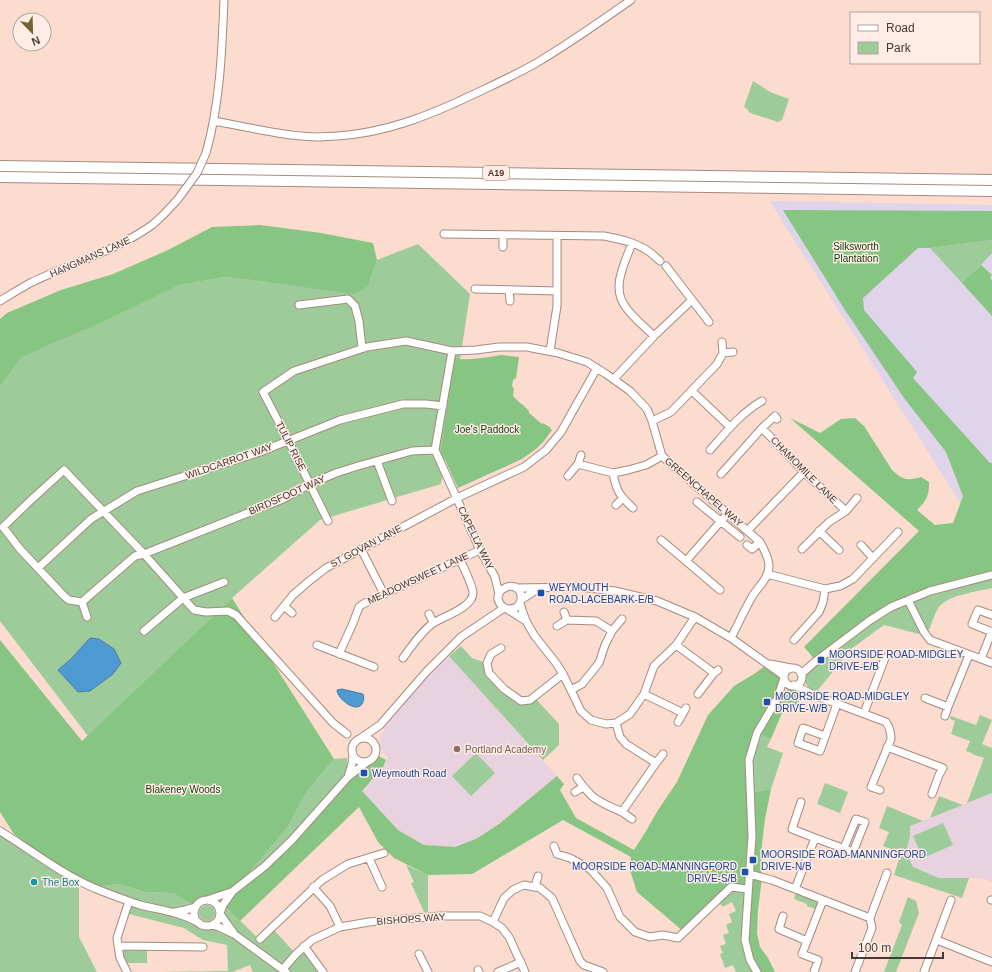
<svg xmlns="http://www.w3.org/2000/svg" width="992" height="972" viewBox="0 0 992 972" font-family="Arial,sans-serif">
<rect width="100%" height="100%" fill="#fbdccf"/>
<path fill="#dfd4e9" d="M770 201 992 205V553L781 219Z"/>
<path fill="#e8d2df" d="M449 656 557 776 499 824 476 839 455 848 424 845 398 830 362 791 383 767 388 757 383 752 381 746 380 738 385 728 391 719 412 694 430 674Z
M992 793V882L982 878H939L913 867 906 852 910 836V826Z"/>
<path fill="#9dcb9a" d="M753 81 770 92 789 99 782 120 778 122 750 113 747 109 744 107Z
M992 240V253L981 265 962 283 930 248Z
M418 244 470 294 441 484 320 520 232 598 88 736 0 621V387L22 357 101 323 178 285 225 277 268 282 369 283 377 260Z
M992 575V588C977 592 950 594 939 607 934 614 932 623 929 630L919 634 884 625 851 649 814 695 802 678 801 674 837 645 908 600Z
M461 646 472 658 487 663 489 673 521 701 534 697 559 724V745L543 760 449 656Z
M980 715 992 720 982 744 992 748V793L967 803 984 758 972 754V753L966 751 970 741 951 734 955 721 950 719 951 716 976 725Z
M757 733 771 739 767 747 783 753 771 789 750 793 749 760Z
M476 753 495 773 471 796 452 776Z
M347 758 348 777 292 840 233 891 287 828 307 791 334 759Z
M825 783 848 792 840 813 817 804Z
M939 796 963 805 930 818Z
M887 806 923 821 910 826V836L906 852 913 867 939 878H969L962 898 894 875 901 853 883 846 889 832 879 828Z
M943 823 953 845 923 858 913 836Z
M0 831 79 880V937L97 972H0Z
M406 865 428 875V912H424L411 883 414 882Z
M119 884 145 892 173 893 196 907 193 912H177L200 925 208 927 217 926 233 934C227 924 221 919 226 907L259 939 272 928 296 954 304 946 323 972H253L250 965 232 972H157L228 971 227 945 203 940 184 928 125 913 129 901 93 887Z
M731 887 747 889 757 972H736L733 965 725 968 720 954 723 953 720 946 726 944 723 935 729 933 726 925 732 922 729 914 736 911 732 902 722 907V906L717 900Z
M797 890 823 900 819 910 807 906V904L794 899Z
M908 897 916 901 919 913 896 972H884L902 925 899 922Z
M199 913a8 8 0 1 1 16 0a8 8 0 1 1-16 0Z
M118 946H147V963H122Z"/>
<path fill="#86c582" d="M783 210 992 211V240L930 248H918L863 298 864 310 917 372 913 378 990 463H992V575L930 591 891 607 816 661 804 647 919 531 790 418 820 433 841 419 855 418 864 426 892 470C903 480 907 481 921 477L929 482C929 496 927 500 917 510L935 525 953 523 963 496 946 452 904 398 845 310Z
M260 225 321 233 373 243 377 260 368 286 354 294 268 282 225 277 179 285 101 323 22 357 0 387V319L7 313 61 290 113 274 168 250 212 227Z
M981 265 992 275 990 278 992 280V316L962 283Z
M501 355 519 357 516 378 513 380 512 386 514 389 513 396 521 404H522L529 411V413L542 424 543 423 551 428 550 429 552 430 544 441 536 449 522 459 458 488 441 451 454 359C470 360 485 358 501 355Z
M232 598 334 759 307 791 287 828 235 889 265 866 373 753 386 760 383 767 362 791 398 830 424 845 455 847 476 839 499 824 557 776 564 784 560 790 576 818 634 850 646 831 658 810 677 782 708 715 734 686 754 674 768 664 784 676 778 698 792 685 807 691 795 706H788L782 713 771 739 757 733 749 760 750 793 771 789 765 819 762 844V878L758 910 757 933 760 947 768 958 775 972H757L745 940 747 889 731 887 684 932 637 892 629 867 631 857 563 820 472 874 428 875 394 858 378 842 359 807 240 921 226 907 233 892 207 899 196 907 173 893 145 892 119 884 93 887 48 863 14 834 0 812V640L82 741Z"/>
<path fill="#4e9bd4" stroke="#4c7ea4" d="M90 638 99 639 114 649 121 663 113 674 90 691 78 692 58 670 71 659Z
M342 689 363 694C365 699 363 708 355 707 348 706 337 697 337 690Z"/>
<g fill="none" stroke-linecap="round" stroke-linejoin="round">
<defs>
<path id="minor" d="M214 121C248 127 282 136 316 137 323 137 330 136 337 136 385 133 428 116 470 96 493 85 516 75 538 62 570 43 601 21 631 0
M206 153C220 104 222 51 224 0
M444 234 604 236C619 239 635 242 648 251 653 254 656 258 660 261
M503 235V247
M632 243C625 263 611 287 625 306 631 316 645 327 654 336
M666 266 709 322
M475 289 557 291
M509 290 510 301
M0 301C11 294 21 288 32 282 72 263 116 251 152 225 161 218 170 208 178 199
M299 305 348 299 355 306 359 321 362 348
M722 342 723 353
M452 351 435 450 480 550 495 577 499 594
M550 351 557 306V236
M614 379 654 336 692 300
M692 391 730 427
M652 421 671 412 717 364 723 353 733 352
M762 428 775 416 777 419
M710 450C726 432 741 413 762 401
M377 461 392 501
M578 464 581 455
M613 473C616 491 620 496 633 508
M721 474 762 428 804 472 846 511
M568 476 578 464 613 473 628 470 646 465 662 456
M697 502 740 537
M616 505 623 498
M328 521 288 440 263 392 294 371 367 347 406 341 452 351 476 350 499 347H527L558 353 587 362 606 374 630 391 647 409 652 421 662 456 760 542C764 549 768 556 769 565 769 578 759 586 753 595 745 609 738 624 731 638
M748 530 804 472
M819 531 839 550
M661 540 686 561
M747 545 752 549 760 542
M861 545 873 558
M361 549 384 594
M802 549 829 522 846 511 857 498
M38 568 91 519 137 491 260 452 340 420 403 404H426L443 406
M767 574 825 589 823 602 819 612 794 640
M516 588 580 587 615 591 657 601 695 617 731 638 784 676
M825 589 840 586 853 579 898 532
M720 590 686 561 728 513
M521 600 539 588
M908 600 924 632 930 640 992 663
M82 602 69 600 64 596 20 549 3 527 31 500 64 470 144 554 194 610 206 612 228 611 236 615 333 723 347 734
M520 604 526 621 534 635 556 663 563 674 581 711 591 720 606 724 616 723 630 714 644 694 654 666 676 645 695 617
M284 606 292 613
M508 609C515 609 519 607 521 600 523 574 486 590 502 606 504 608 507 609 510 611 515 614 521 618 526 621
M564 612 567 620 596 621 612 631
M429 614 433 622
M87 617 82 602 135 556 144 554 283 499 310 484 336 473 358 466 412 451 435 450
M275 617 293 595 308 582 326 568 457 498 524 467 546 450 561 432 597 368
M557 626 567 620
M144 631 183 598 224 582
M992 632 972 624 978 610 992 615
M317 645 374 667
M676 645 714 673
M501 648 491 654 487 663 489 673 504 689 521 701 530 700 563 674
M339 654 353 623 359 607 363 604 480 550
M403 658C411 647 424 628 435 622 445 616 473 607 473 593 473 586 463 567 460 559
M981 659 992 631
M770 664 791 668
M784 677a9 9 0 1 1 18 0a9 9 0 1 1-18 0Z
M801 674 816 661 869 621 891 607 930 591 992 575
M794 685 814 695 886 722C890 728 891 732 891 739L871 787 880 790
M571 690 582 684 599 663 605 645 612 631 622 619
M644 694 683 713
M698 694 714 673 718 670
M925 698 948 707 969 655
M864 713 885 658
M945 716 948 707
M678 722 686 708
M825 736 803 728 798 743 820 751 837 704
M352 750a12 12 0 1 1 24 0a12 12 0 1 1-24 0Z
M361 738 380 725 427 671 461 637 504 608
M887 747 943 768 939 775 932 794
M656 763 663 754
M348 777 352 764 353 755
M577 778C581 784 586 790 591 795 599 803 612 807 622 812L656 763 626 744 620 737 616 723
M575 792 583 787
M801 802 792 829 815 838
M622 812 632 819
M0 831C31 850 60 873 94 888 109 894 125 900 140 905 160 910 181 912 199 923
M554 846 557 854 570 858 590 869 607 888 620 917 635 932 650 937 663 935 678 938 731 887 747 889
M369 858 382 887
M749 874 772 880 870 918
M313 887 330 906 340 927
M535 887 538 876
M795 889 815 838 853 852 865 822 856 819 844 848
M207 900 231 892
M991 900H992
M194 913a13 13 0 1 1 26 0a13 13 0 1 1-26 0Z
M175 912 185 910 196 907
M220 913 223 905 233 891 265 866 292 840 348 777 367 762
M220 914 233 932
M783 916 779 929 807 941
M493 922 504 898 513 890 524 885 540 888 552 898 580 961 584 965 603 972
M212 925 219 927 234 934 286 972
M260 939 322 880 348 864 384 853
M937 940 992 962
M118 946 203 947
M304 946 323 972
M419 954 428 972
M283 969 296 954 312 940 340 927 369 922 441 916H480L493 922 502 928 509 937 525 972
M478 970 479 972
M127 972 120 958 118 946 117 938 129 901
M498 972 521 962
M757 972 750 960 745 940 752 836 749 760 757 733 777 699 784 678
M814 972 818 960 802 954 823 900
M855 972 872 928 870 918 887 873
M924 972 951 900"/>
<path id="highway" d="M0 166 992 180
M0 177 992 191"/>
</defs>
<use href="#minor" stroke="#a68a7f" stroke-width="9"/>
<use href="#highway" stroke="#a68a7f" stroke-width="12"/>
<use href="#minor" stroke="#fff" stroke-width="7"/>
<use href="#highway" stroke="#fff" stroke-width="10"/>
<defs>
<path id="minor-bridge" d="M178 199 197 173 206 153"/>
</defs>
<use href="#minor-bridge" stroke="#a68a7f" stroke-width="9" stroke-linecap="butt"/>
<use href="#minor-bridge" stroke="#fff" stroke-width="7"/>
</g>
<g fill="#1a4fb4" stroke="#ffece4" stroke-width="1.5">
<rect x="537" y="589" width="8" height="8" rx="2"/>
<rect x="817" y="656" width="8" height="8" rx="2"/>
<rect x="763" y="698" width="8" height="8" rx="2"/>
<rect x="360" y="769" width="8" height="8" rx="2"/>
<rect x="749" y="856" width="8" height="8" rx="2"/>
<rect x="741" y="868" width="8" height="8" rx="2"/>
</g>
<circle fill="#8d6e63" stroke="#ffece4" stroke-width="1.5" cx="457" cy="749" r="4"/>
<circle fill="#0f9aa8" stroke="#ffece4" stroke-width="1.5" cx="34" cy="882" r="4"/>
<g text-anchor="middle" dominant-baseline="central" stroke-width="3" stroke-linejoin="round" paint-order="stroke">
<rect fill="#ffece4" stroke="#7e6f6a" stroke-width="1" x="483" y="166" width="26" height="14" rx="3"/>
<g font-size="9" font-weight="bold" fill="#463935">
<text x="496" y="173">A19</text>
</g>
<g font-size="10" fill="#0e3a0e" stroke="#ffece4">
<text x="856" y="246">Silksworth<tspan x="856" dy="12">Plantation</tspan></text>
<text x="487" y="429">Joe's Paddock</text>
<text x="183" y="789">Blakeney Woods</text>
</g>
<g font-size="10" fill="#463935" stroke="#ffece4">
<text transform="translate(90 257) rotate(-24)">HANGMANS LANE</text>
<text transform="translate(291 446) rotate(63)">TULIP RISE</text>
<text transform="translate(229 461) rotate(-19)">WILDCARROT WAY</text>
<text transform="translate(804 470) rotate(45)">CHAMOMILE LANE</text>
<text transform="translate(704 492) rotate(41)">GREENCHAPEL WAY</text>
<text transform="translate(287 495) rotate(-24)">BIRDSFOOT WAY</text>
<text transform="translate(476 538) rotate(64)">CAPELLA WAY</text>
<text transform="translate(366 546) rotate(-28)">ST GOVAN LANE</text>
<text transform="translate(418 578) rotate(-25)">MEADOWSWEET LANE</text>
<text transform="translate(411 919) rotate(-4)">BISHOPS WAY</text>
</g>
<g font-size="10" fill="#164399" stroke="#ffece4" text-anchor="start">
<text x="549" y="587">WEYMOUTH<tspan x="549" dy="12">ROAD-LACEBARK-E/B</tspan></text>
<text x="829" y="654">MOORSIDE ROAD-MIDGLEY<tspan x="829" dy="12">DRIVE-E/B</tspan></text>
<text x="775" y="696">MOORSIDE ROAD-MIDGLEY<tspan x="775" dy="12">DRIVE-W/B</tspan></text>
<text x="372" y="773">Weymouth Road</text>
<text x="761" y="854">MOORSIDE ROAD-MANNINGFORD<tspan x="761" dy="12">DRIVE-N/B</tspan></text>
<text x="737" y="866" text-anchor="end">MOORSIDE ROAD-MANNINGFORD<tspan x="737" dy="12">DRIVE-S/B</tspan></text>
</g>
<g font-size="10" fill="#785e54" stroke="#ffece4" text-anchor="start">
<text x="465" y="749">Portland Academy</text>
</g>
<g font-size="10" fill="#0d838f" stroke="#ffece4" text-anchor="start">
<text x="42" y="882">The Box</text>
</g>
</g>
<rect x="850" y="12" width="130" height="52" fill="#ffece4" stroke="#b5a49e"/>
<rect x="858" y="25" width="20" height="6" fill="#ffffff" stroke="#b5a49e"/>
<text x="886" y="32" font-size="12" fill="#463935">Road</text>
<rect x="858" y="42" width="20" height="12" fill="#9dcb9a" stroke="#b5a49e"/>
<text x="886" y="52" font-size="12" fill="#463935">Park</text>
<g transform="translate(32 32) rotate(157)"><circle r="19" fill="#ffece4" stroke="#b5a49e"/>
<path d="M0-3L7 15L0 10L-7 15Z" fill="#736432"/>
<text y="-6" font-size="11" font-weight="bold" text-anchor="middle" fill="#463935">N</text>
</g>
<path d="M852 952v6h91v-6" fill="none" stroke="#463935" stroke-width="2"/>
<text x="858" y="952" font-size="12" fill="#463935" stroke="#ffece4" stroke-width="3" paint-order="stroke">100 m</text>
</svg>
